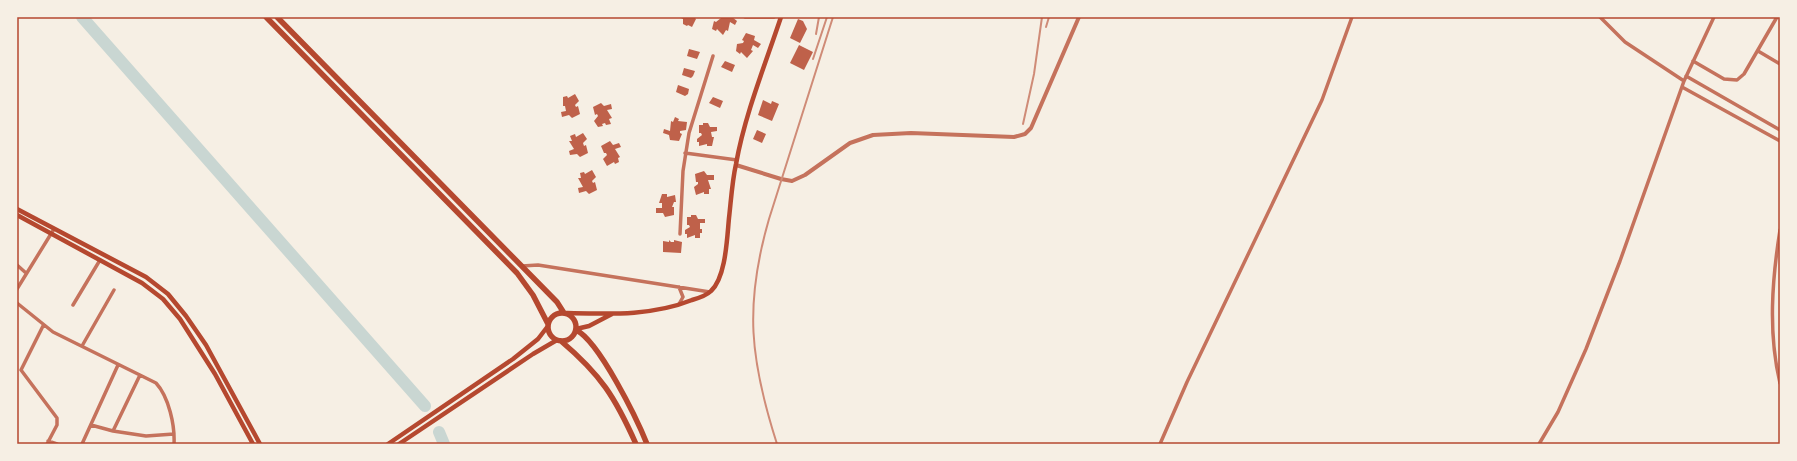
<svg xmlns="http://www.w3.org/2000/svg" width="1797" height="461" viewBox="0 0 1797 461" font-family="'PT Sans Narrow',sans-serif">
<rect width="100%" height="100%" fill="#f6efe4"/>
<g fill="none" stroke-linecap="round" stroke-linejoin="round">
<path stroke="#c9d6d2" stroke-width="12" d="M82 17 425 406
M439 432 444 444"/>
</g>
<path fill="#bf614a" d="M679 17H694L696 19 692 27 688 25 687 26 683 24V19Z
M718 17H732L737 21 735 25 730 22 728 31 726 30 723 35 717 29 716 31 712 29 714 21 716 22 721 18Z
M798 19 803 21 807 29 800 43 790 38Z
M746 33 755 36 754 40 761 44 758 48 753 45 751 50 753 51 747 58 741 52 740 54 736 51 737 44 743 43 744 41 742 40Z
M799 45 813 52 804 70 790 63Z
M689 49 700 52 697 59 687 56Z
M725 61 735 65 732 72 721 67Z
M684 68 695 71 693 76 691 78 682 75Z
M678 85 689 89 688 94 685 96 676 92Z
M575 94 579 101 575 105 576 107 578 106 580 114 572 118 569 115 562 117 561 112 566 111 565 106H563V97L567 96 568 98Z
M713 97 723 101 720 108 709 103Z
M763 100 771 104 772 101 779 104 772 121 758 115Z
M601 103 604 106 611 104 612 109 607 110 612 118 609 119 611 124 606 125 605 123 602 124 603 126 598 127 594 121 598 116 597 114 595 115 593 107Z
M675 117 679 119 678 121 687 122 686 130 680 131V133L682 134 679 141 670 140 669 135 663 133 664 129 670 131 671 121 673 122Z
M703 123H708L710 127H717V131L711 132 712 137H714L712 146H707V144L699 146V142H697V139L702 135 701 133H699V125H703Z
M757 130 766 134 762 143 753 139Z
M583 133 587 139 583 143 584 146 586 145 588 153 580 157 577 154 570 155 569 151 574 149 569 141H572L570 136 575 134 576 137Z
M610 141 613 145 619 143 621 147 615 149 620 157 618 158 619 162 615 164 614 162 607 166 603 159 607 155 606 153H604L601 146Z
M592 170 596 177 592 181 593 183 595 182 597 190 589 194 586 191 579 193 578 188 583 187 578 178H581L580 173 584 172 585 174Z
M704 171 707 175H714V180H708L711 189H709V194H704V192L696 195 694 187 698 184V182H696L695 174Z
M662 194H667V197L675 195 676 202H674L672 207H674V215L665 217 663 213H656V208H662V203H659Z
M691 215H696L698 219H705V223H700V229H702V233H700V238H695V235L687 238V234H685V230L690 227 689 225H687V217H691Z
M669 240 671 242H674V240L682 242 681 253 663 252V241L669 242Z"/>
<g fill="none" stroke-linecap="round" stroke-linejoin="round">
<path stroke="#c5725c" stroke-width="3.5" d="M745 17H774
M1600 17 1625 42 1684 81
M1758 51 1780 64
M1693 61 1724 79 1737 80 1744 74 1777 17
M1686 76 1780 130
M1682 87 1780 141
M685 153 737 160
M1780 230C1772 280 1768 333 1780 383
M680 234 683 171 689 133 713 56
M17 265 26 273
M522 266 538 265 710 292
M17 289 54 229
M17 303 53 332 156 383C169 397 175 426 174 444
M679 304 683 297 679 287
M73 305 100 260
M43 326 21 370 57 418V425L47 444
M82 346 114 290
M91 425 113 431 140 375
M113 431 146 436 174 434
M48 441 57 444
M82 444 118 365
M1160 444 1187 382 1322 100 1352 17
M1539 444 1558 412 1586 349 1620 261 1684 81 1714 17"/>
<path stroke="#c5725c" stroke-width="4" d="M736 165 781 179 792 181 805 175 850 143 873 135 911 133 1014 137 1025 134 1031 128 1079 17"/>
<path stroke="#b5482f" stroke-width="4.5" d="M17 209 146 277 168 294 186 316 206 345 260 444
M17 215 142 283 163 299 180 319 215 374 253 444
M567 313C610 314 652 316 692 300 699 298 706 296 711 291 726 277 727 238 729 218 731 201 732 182 736 164 745 114 765 65 781 17
M576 329 589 326 612 314
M388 444 513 359 538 339 548 326
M399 444 533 354 557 340"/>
<path stroke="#b5482f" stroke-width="5.5" d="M266 17 517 273 533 295 548 324
M277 17 557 302 564 313
M548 327a14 14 0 1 1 28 0a14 14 0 1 1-28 0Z
M576 330C599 341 637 419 647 444
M561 341C601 375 615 397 636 444"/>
<path stroke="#cf8b77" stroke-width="2" d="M1046 27 1049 17
M816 34 819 17
M813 59 827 17
M1023 124 1034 74 1042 17
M777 444C750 360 744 305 769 219L833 17"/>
</g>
<rect width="1797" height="461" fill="none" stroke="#f6efe4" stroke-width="36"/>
<rect x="18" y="18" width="1761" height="425" fill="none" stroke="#b5482f" stroke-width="1.5"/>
</svg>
